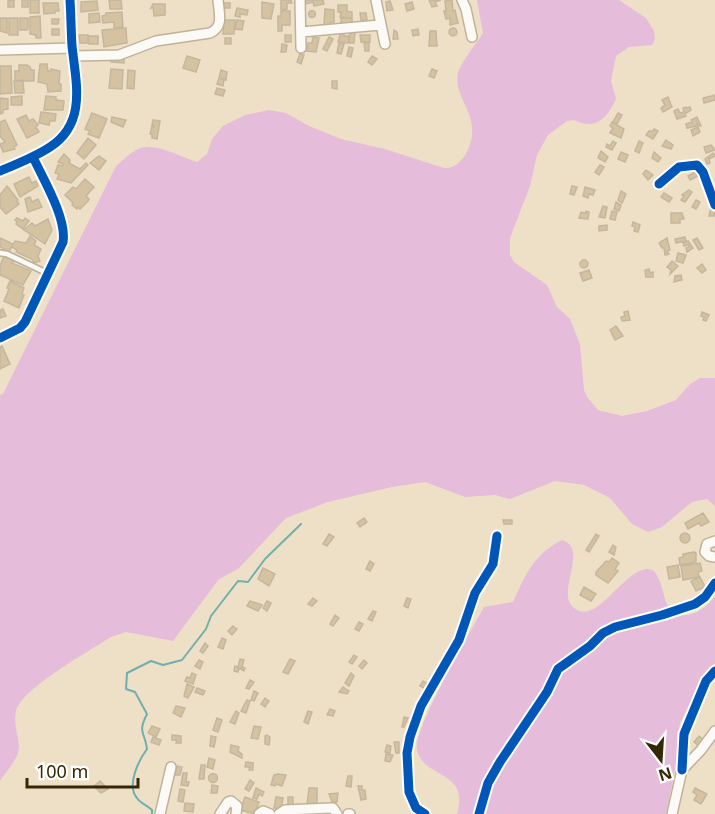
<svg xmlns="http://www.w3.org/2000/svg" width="715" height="814" viewBox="0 0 715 814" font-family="'Noto Sans',sans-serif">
<rect width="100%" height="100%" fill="#eee0c7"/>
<path fill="#e5bcd9" d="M477 0H619L646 18 654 31 655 39 652 45 629 47 616 56 611 81 616 99C607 118 596 131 574 120L567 121 548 135 537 155 530 186 510 238V255L514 262 547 285 557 307 570 319 580 344 584 390 587 397 598 410 622 416 647 411 676 400 689 385 700 378H715V506L707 499 692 502 662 527 648 532 632 524 610 498 584 485 555 481 510 499 495 495 465 497 425 482 392 487 328 502 286 518 238 569 219 579 173 641 126 632 111 637C91 650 21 689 16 711 13 724 19 736 19 748 18 760 6 771 0 781V395L3 394 116 166C122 161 129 154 136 150 153 140 180 157 197 162L207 154 212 139 223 126 245 115 269 110 286 113 309 126 341 139 385 149 444 168C462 170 474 144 472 127 471 108 454 93 458 73 461 62 477 43 483 33Z
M562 540C589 548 557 591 572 606 595 630 620 572 647 569 662 568 662 599 669 607 683 625 705 610 715 596V665L701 681 680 723 675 770 666 814H457C470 769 424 780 417 750 412 731 472 629 484 607L513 602C526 574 533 555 562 540Z"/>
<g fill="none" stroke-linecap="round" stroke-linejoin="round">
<path stroke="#71afac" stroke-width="2" d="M152 814V810C148 806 140 803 137 798 126 785 139 760 147 749 145 731 137 734 147 714L135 692 126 689 127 673 151 661 163 665 182 660 206 629 211 616 238 581 248 582 265 559 301 524"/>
</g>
<path fill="#d4c2a0" stroke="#c5b79d" stroke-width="1.5" d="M14 0V7H8V1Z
M22 0H28V7H22Z
M30 0H39V13H30Z
M109 0H121L122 9H110Z
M281 0H291L292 3H287V9L281 10Z
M302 0H323L324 4 314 6 313 2 306 4V0Z
M429 0H441L435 2 437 6 432 7Z
M452 0 453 11 455 10 458 23 450 25V18L446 19 444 11H446L445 1Z
M97 1 98 10 81 12V2Z
M390 1 393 10 387 11 386 2Z
M262 2 274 4 271 19 262 18Z
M412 2 414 9 407 11 405 4Z
M43 3H58L59 11H55V13L44 14Z
M223 3H230V8H223Z
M153 4H165V15L154 16 153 7 151 8Z
M338 5H347V11L352 12V18L340 17 341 12H338Z
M237 8 248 10 247 15 240 14V17L235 16Z
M325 9 334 10V22H331L330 25H324Z
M308.5 14a3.5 3.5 0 1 1 7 0a3.5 3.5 0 1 1-7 0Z
M281 11H290V25H282V31H278V16H281Z
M122 12 123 27 114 28V22L103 23 102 16 106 15V13Z
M99 13 100 22 89 23V14Z
M360 13H366L367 20H361Z
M40 16 41 38H36V35L30 34V17Z
M0 18H7V33L0 31Z
M9 18H18V35H9Z
M20 18H28V29L27 30H20Z
M341 18H352V24L341 23Z
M52 19H59L58 24H52Z
M224 20H235L234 34H223Z
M237 20 244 21 242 30 235 29Z
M126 28 127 43 104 47 102 30Z
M449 32a4 4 0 1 1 8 0a4 4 0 1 1-8 0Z
M52 29H59V35H52Z
M418 29 419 35 413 36 412 30Z
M394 30 397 32 398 39H393Z
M341 31 344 32V36H349L348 43 338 42Z
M350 31 355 32 354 43H349Z
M430 31H436L437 46H429Z
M79 35H88V43H80Z
M285 35H291V42H285Z
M360 35H370V42H361Z
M88 36H98V44H89Z
M313 37 319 38 316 52 307 51 308 43H312Z
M329 37 333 39 327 51 323 49Z
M225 38H231V44H225Z
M339 43 344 44 341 54 337 53Z
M364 43H369V51H365Z
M282 44 287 45 286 52H281Z
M349 47 353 48 351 57 347 56Z
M300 54 304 55 301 64 297 62Z
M187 56 200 60 196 72 183 68Z
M372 56 377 59 372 65 368 62Z
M111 57H124V63L111 62Z
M40 64H47L48 71H51V69L60 71 59 84H61V91L48 92 47 84 38 82Z
M19 65H27L30 67 31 70H34V81H15V71H19Z
M0 66H11L12 93 0 94Z
M111 69 123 70 122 89 109 88Z
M432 69 437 71 434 78 429 76Z
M128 70 135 71 134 89 127 88Z
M221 70 227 72 226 80 219 78Z
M219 78 224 79 223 86 217 84Z
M23 80 24 93H15L14 81Z
M332 81H337V89L332 88Z
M217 88 225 90 223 96 215 94Z
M715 95V100L704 103 703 98Z
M22 96V105H11V97Z
M46 96 56 97V100L64 101 63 110H44Z
M668 97 672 107 663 112 661 108 665 105 662 100Z
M0 98 8 99V109L3 110V113L0 114Z
M686 107 687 108 690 107 691 110 685 114 686 116 677 119 674 111 678 109 680 113 684 112 683 108Z
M41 112 56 114 55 121H50L49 125 39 123Z
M92 113 107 119 99 138 88 134 90 131 85 129Z
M618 113 622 115 617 124 613 122Z
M26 115 29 121 33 119 38 125 36 127 39 132 27 138 17 119Z
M112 117 126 120 123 127 111 122Z
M697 117 701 126H698L697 123 696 126 687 128 686 124 692 122 691 120Z
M5 120 17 145 14 147 15 149 3 152 0 144 5 142 0 136V122Z
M153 120 160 121 157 139 152 138V134H150L152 126 154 127V125H152Z
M612 122 624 129 621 138 610 133 613 128 610 126Z
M698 127 700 132 693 136 691 130Z
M654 129 658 131 653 139 646 135 649 131H653Z
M88 138 96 145 84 159 77 153Z
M666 140 673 145 671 149 662 146Z
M613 141 616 143 612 150 606 147 607 144 610 146Z
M639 141 643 143 639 153 635 151Z
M711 145 715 150 706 153 704 147Z
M601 151 608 157 605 162 598 158Z
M621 152 628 155 625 162 618 159Z
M654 152 661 158 658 162 652 158Z
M713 153 715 156 709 159 710 163 707 164 705 159Z
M64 154 70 160 69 163 80 169 86 163 88 165 71 183 57 179 59 174 55 173 58 165 62 166 63 164 58 162Z
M99 156 106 161 99 170 90 163Z
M600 165 604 167 599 175 595 172Z
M646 170 653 175 648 180 643 174Z
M695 172 698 176 690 180 688 176Z
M29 177 32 183 36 181 38 186 20 197 14 184Z
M85 179 94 187 86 196 89 199 88 201 80 209 78 207 77 209 72 205 73 203 65 195 73 187 76 189Z
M7 186 18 200 17 201 19 204 6 214 0 207V195Z
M572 186 577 187 574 195 570 194Z
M585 187 595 190 593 195 589 194 588 198 583 196Z
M689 190 692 192 685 202 681 200 684 196 682 195Z
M621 191 626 194 622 203 618 200Z
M664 193 672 198 669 202 661 197Z
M30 197 32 202 38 199 42 207 28 212 25 199Z
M696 200 700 202 696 209 692 207Z
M616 202 621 205 619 211 614 209Z
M603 206 607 207 605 218 599 217Z
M711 207 715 208 714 216H709Z
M586 211 589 212 588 219 579 218 581 212 586 213Z
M612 211 617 212 615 220 610 219Z
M671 213H682L684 219H680V223H671Z
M17 218 23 221 25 218 29 221 23 229 16 224 17 222 15 220Z
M48 219 52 230 45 244 24 230 32 223 35 226Z
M633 222 640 225 638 232 634 231 635 227 632 226Z
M607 225V230L599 231V226Z
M30 236 36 241 34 245 41 249 38 256 40 261 34 263 32 259 16 252 17 250 12 247 15 241 26 243Z
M685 237 686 241 676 243 675 239Z
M0 238 13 244 9 252 0 247Z
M667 238 670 250 667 251 669 254 665 255 664 248H662L659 243Z
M697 238 703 248 699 250 693 240Z
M688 241 693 248 687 252 686 248 689 247 688 245 684 246 683 243Z
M678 253 686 255 683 263 676 261Z
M4 256 14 260 12 263 31 271 23 285 0 275V266Z
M580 264a4 4 0 1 1 8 0a4 4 0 1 1-8 0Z
M672 261 678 266 670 274 671 270 667 267Z
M702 264 706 270 702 273 697 268Z
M649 269 650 273 653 272V277H646L645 270Z
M589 270 592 278 583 281 580 273Z
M681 275 682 280 674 282 675 276Z
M10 281 24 288 22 294 24 295 19 308 4 301 9 289 7 288Z
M3 309 6 316 0 318V310Z
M628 311 630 320 622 321 621 317 625 316 624 312Z
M702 312 709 315 706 321 703 320 704 317 701 316Z
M616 326 623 336 615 340 610 330Z
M2 346 10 364 0 369V347Z
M703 513 709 522 701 526 699 523 688 529 685 523Z
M364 518 367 522 360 527 357 523Z
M503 520H512V524H504Z
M680 538a5 5 0 1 1 10 0a5 5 0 1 1-10 0Z
M329 534 334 537 327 546 323 544Z
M596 534 599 536 589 552 586 550Z
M613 545 616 547 614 555 609 552Z
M694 552 696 553V562L680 565 679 558 683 557V554Z
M612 558 619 563 615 569 618 571 608 583 596 575V572L606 561 609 562Z
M370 561 374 564 370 571 366 569Z
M700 563 702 571 698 572 699 577 683 580 681 566Z
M678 565 680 577 669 579 667 567Z
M263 568 275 574 269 586 258 579Z
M700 577 705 587 696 591 691 581Z
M584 587 596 594 591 601 580 595Z
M313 598 317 601 312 606 308 604Z
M407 598 411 599 408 608 404 606Z
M250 601 262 605 258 611 247 606Z
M267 601 271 603 267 611 263 608Z
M373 611 376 612 372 621 368 619Z
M335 615 339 618 333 626 330 624Z
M359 622 363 624 359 631 355 629Z
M233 626 237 629 232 635 228 631Z
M222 638 226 640 223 649 218 647Z
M205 643 208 646 203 653 200 651Z
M354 655 357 657 352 664 349 662Z
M240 659 244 660 242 667 245 668 244 671 239 668 238 672 234 671 235 666 238 667Z
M290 659 295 661 288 674 283 672Z
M199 660 203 662 200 669 195 666Z
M364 660 367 663 362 669 359 666Z
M192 673 196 675 193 684 185 681 187 677 190 678Z
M351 673 354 676 349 686 345 683Z
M250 680 254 682 249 689 246 688Z
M423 681 428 684 424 688 420 686Z
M187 684 194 687 188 698 184 696Z
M343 687 349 691 347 694 339 692Z
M197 688 205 691 203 695 195 692Z
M254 691 258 693 254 701 251 700Z
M265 698 269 701 265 707 261 704Z
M247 700 250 701 246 713 241 711Z
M176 706 185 708 181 717 173 713Z
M330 709 335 711 333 716 327 715Z
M236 711 239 713 235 724 230 722Z
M308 711 312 712 308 724 304 722Z
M404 717 408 718 404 727H402Z
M217 718 222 720 218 732 213 730Z
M152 726 160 729 156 737 148 733Z
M254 726 261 727 258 739 251 738Z
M172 735 181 736V743H176L177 740H172Z
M267 735 270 737 269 745 265 744V736Z
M211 736 216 737 214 747 210 746Z
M699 736 705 741 700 747 694 742Z
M153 737 161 740 159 745 151 742Z
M394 742H399V753H396Z
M231 745 239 747 238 751 242 754V758L230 752Z
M387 745 391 746 390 753 385 752Z
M386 754 393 755 390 762 385 761Z
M209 758 215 760 213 769 207 767Z
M246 762 253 763V770H249L250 767H245Z
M201 765H205L204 779H199Z
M177 766 182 767 180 775H175Z
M183 773H187L186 782H189L188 786 181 785Z
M208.5 778a4.5 4.5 0 1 1 9 0a4.5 4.5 0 1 1-9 0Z
M279 774 286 775 282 786 276 784 275 786 271 785 274 775Z
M348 776H352L351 787 346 786Z
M250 780 254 783 249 791 245 789Z
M100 781 108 789 101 793 94 786Z
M212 785 218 786 217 793H211Z
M358 786H362V790H365L366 799 361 800Z
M256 788 264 792 262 796 259 794 257 799 253 798Z
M309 788H317V806L307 805Z
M695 788 707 794 701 804 694 800 697 795 693 792Z
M180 789 185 790 183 802 178 801Z
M338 793 337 802H332L329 794Z
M245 797 259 802 255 814 240 810Z
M276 797 283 798 281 809 274 808Z
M288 797H293V807H288Z
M185 803 194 804 193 812 184 811Z"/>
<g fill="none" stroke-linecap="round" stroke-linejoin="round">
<defs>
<path id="lane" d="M0 253 7 254 49 274"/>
<path id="street" d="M300 0 301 48
M376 0 385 44
M462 0 466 9 472 37
M301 32 380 25
M0 50 73 48
M74 56 119 55 156 41 210 33C224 27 219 13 218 0
M0 171C17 164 35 157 50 147 87 123 76 83 72 46 71 31 71 15 70 0
M659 184 679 167 697 165 703 172 715 205
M0 338 20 328 25 322 63 242C67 218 43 179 33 157
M715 541 707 544 705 552 709 556 715 557
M682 770 684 734 706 681 715 671
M160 814 171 767
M220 814 228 802 231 801 237 806 236 814
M259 814 263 811 270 814
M279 814 285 810 331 808H333L337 814
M348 814H350
M425 814 416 808 409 792 407 753 410 737 421 706 459 640 475 593 493 564 497 536
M479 814 488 783 500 762 547 692 558 669 590 646 603 633 615 627 662 615 695 604 705 597 715 583
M672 814 682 770 701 750 715 731"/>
</defs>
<use href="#lane" stroke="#c0b298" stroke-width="8"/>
<use href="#street" stroke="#c0b298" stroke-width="12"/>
<use href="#lane" stroke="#fcfaf7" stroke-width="4.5"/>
<use href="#street" stroke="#fcfaf7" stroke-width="9"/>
<defs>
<path id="cycleway" d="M0 171C17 164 35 157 50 147 87 123 76 83 72 46 71 31 71 15 70 0
M659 184 679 167 697 165 703 172 715 205
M0 338 20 328 25 322 63 242C67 218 43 179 33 157
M682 770 684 734 706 681 715 671
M425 814 416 808 409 792 407 753 410 737 421 706 459 640 475 593 493 564 497 536
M479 814 488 783 500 762 547 692 558 669 590 646 603 633 615 627 662 615 695 604 705 597 715 583"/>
</defs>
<use href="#cycleway" stroke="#fff" stroke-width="13"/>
<use href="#cycleway" stroke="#0057b8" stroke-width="9"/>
</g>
<g transform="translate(661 760) rotate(163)" stroke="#ffffff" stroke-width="4.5" paint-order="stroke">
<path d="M0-4.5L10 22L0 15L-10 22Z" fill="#372604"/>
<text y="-9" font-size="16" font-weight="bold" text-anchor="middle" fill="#372604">N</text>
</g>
<path d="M27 778v9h111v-9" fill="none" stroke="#372604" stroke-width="3"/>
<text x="36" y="778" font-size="18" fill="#372604" stroke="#ffffff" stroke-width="4.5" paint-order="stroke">100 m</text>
</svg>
